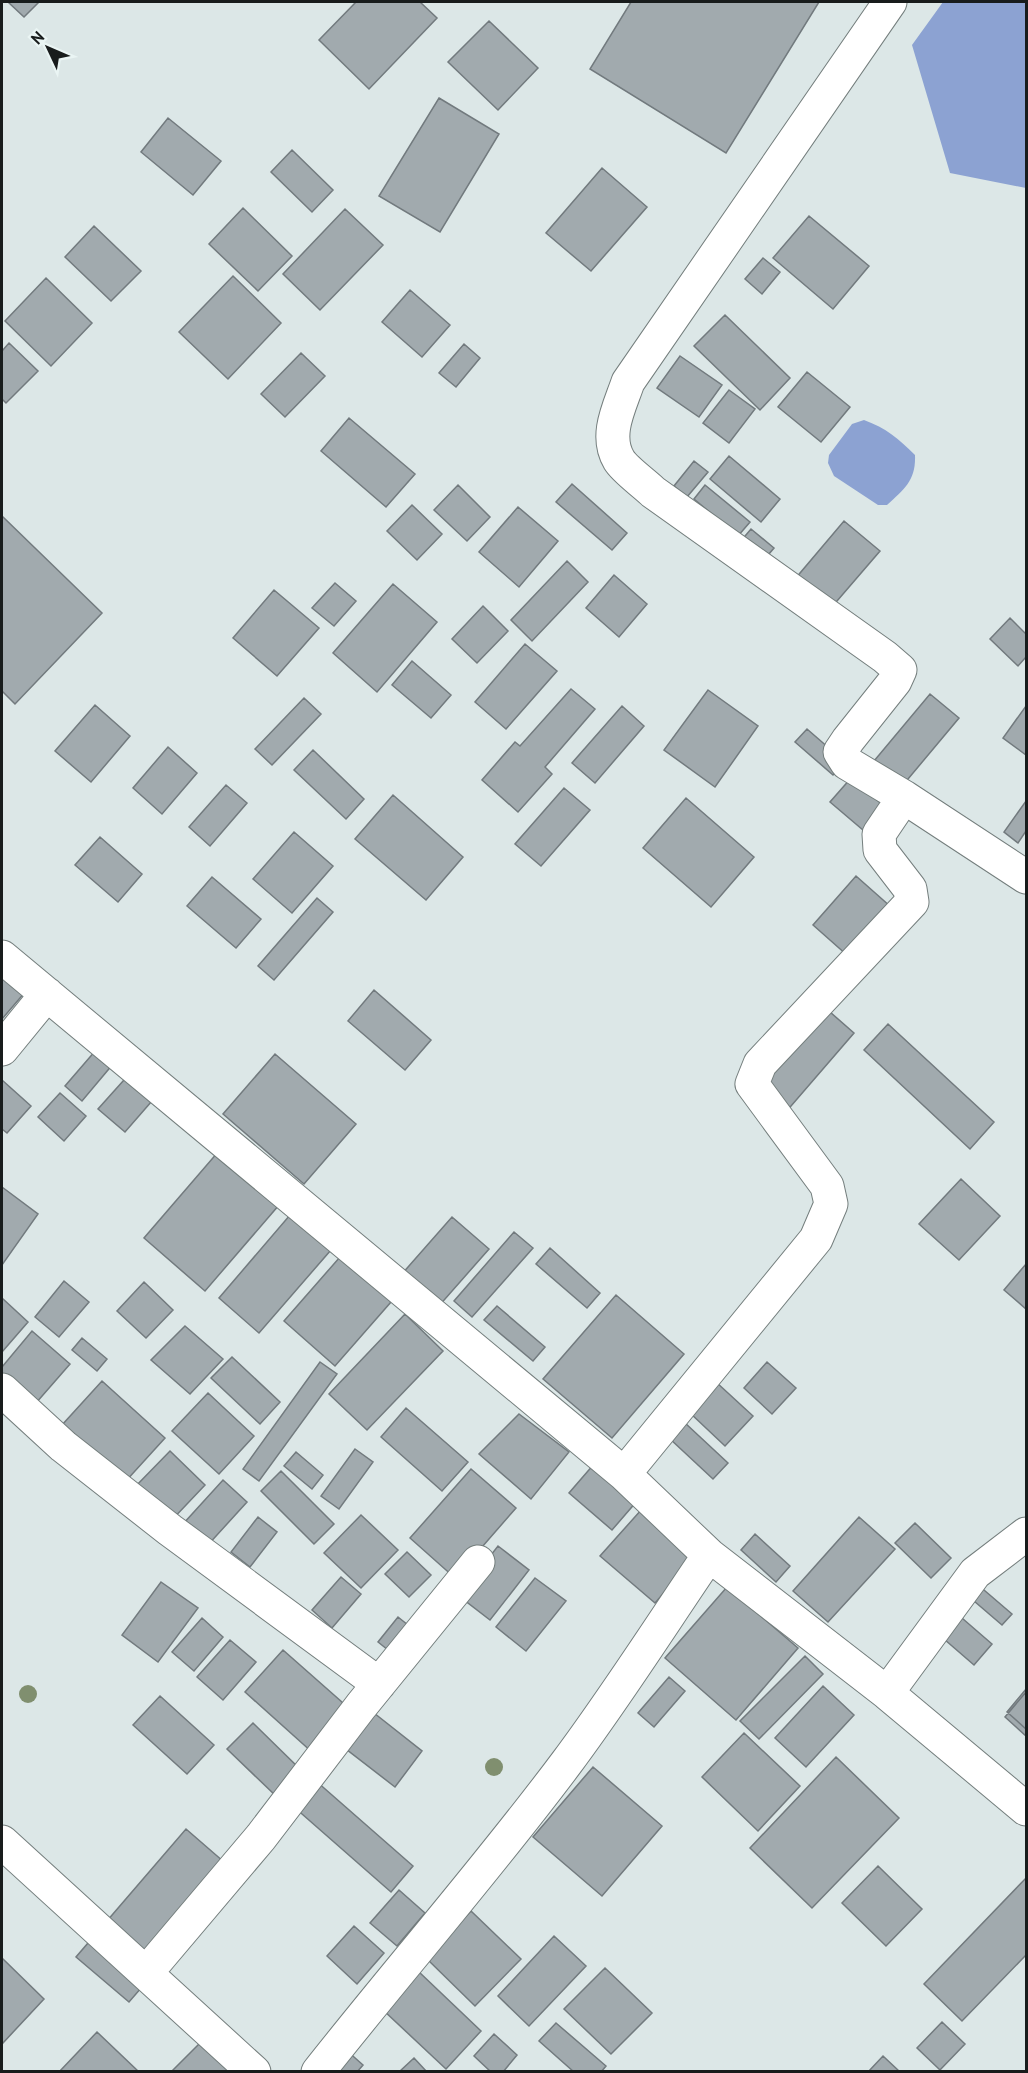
<svg xmlns="http://www.w3.org/2000/svg" width="1028" height="2073" viewBox="0 0 1028 2073" font-family="'PT Sans',sans-serif">
<rect width="100%" height="100%" fill="#dce7e7"/>
<path fill="#8ca2d2" d="M943 2H1026V188L950 173 912 45Z
M864 420C886 428 899 439 915 455 916 480 905 489 887 505H878L834 476 828 463 829 455 852 424Z"/>
<path fill="#a1aaae" stroke="#727a7e" stroke-width="1.5" d="M8 2H39L24 17Z
M356 2H420L437 18 369 89 319 40Z
M631 2H819L726 153 590 69Z
M489 21 538 68 498 110 448 62Z
M439 98 499 134 440 232 379 196Z
M168 118 221 161 193 195 141 152Z
M292 150 333 190 312 212 271 172Z
M602 168 647 207 591 271 546 233Z
M243 208 292 256 258 291 209 244Z
M345 209 383 245 320 310 283 274Z
M809 216 869 266 833 309 773 258Z
M94 226 141 271 111 301 65 257Z
M763 258 780 272 762 294 745 279Z
M233 276 281 323 228 379 179 332Z
M46 278 92 323 51 366 5 321Z
M410 290 450 325 422 357 382 322Z
M725 315 790 378 760 410 694 346Z
M9 343 38 371 6 403 2 399V351Z
M464 344 480 358 456 387 439 373Z
M301 353 325 376 285 417 261 394Z
M680 356 722 385 699 417 657 388Z
M807 372 850 407 821 442 778 407Z
M729 390 755 409 729 443 703 423Z
M349 418 415 474 386 507 321 451Z
M729 456 780 499 761 522 710 479Z
M694 461 708 472 687 497 674 486Z
M572 484 627 533 612 550 556 502Z
M458 485 490 517 467 541 434 510Z
M705 485 750 522 738 536 694 499Z
M412 505 442 534 417 560 387 531Z
M518 507 558 541 519 587 479 552Z
M2 516 102 613 15 704 2 691Z
M844 521 880 551 831 608 795 579Z
M751 529 774 548 763 561 740 542Z
M567 561 588 582 532 641 511 620Z
M614 575 647 604 619 637 586 608Z
M335 583 356 601 334 626 312 608Z
M393 584 437 622 377 692 333 653Z
M274 590 319 628 277 676 233 638Z
M483 606 508 631 477 663 452 639Z
M1010 618 1026 634V657L1018 666 990 639Z
M525 644 557 671 506 729 475 702Z
M412 661 451 695 431 718 392 685Z
M571 689 595 709 545 767 552 774 518 812 482 780 515 742 520 746Z
M708 690 758 726 715 787 664 750Z
M930 694 959 718 898 791 869 767Z
M304 698 321 714 272 765 255 749Z
M95 705 130 736 91 782 55 751Z
M622 706 644 726 595 783 572 763Z
M1026 706V755L1003 738Z
M807 729 845 762 833 775 795 742Z
M168 747 197 773 162 814 133 788Z
M313 750 364 799 346 819 294 770Z
M851 778 891 812 870 836 830 802Z
M226 785 247 803 210 846 189 827Z
M564 788 590 810 541 866 515 844Z
M393 795 463 857 426 900 355 839Z
M686 798 754 857 711 907 643 848Z
M1026 801V831L1018 843 1004 832Z
M294 832 333 866 292 913 253 879Z
M100 837 142 874 118 902 75 865Z
M856 876 891 907 848 956 813 925Z
M212 877 261 919 236 948 187 906Z
M317 898 333 912 274 980 258 966Z
M2 970 26 991 2 1019Z
M374 990 431 1040 405 1070 348 1021Z
M822 1005 854 1033 785 1113 752 1085Z
M888 1024 994 1122 970 1149 864 1050Z
M96 1050 113 1064 82 1101 65 1086Z
M275 1054 356 1124 304 1184 223 1114Z
M132 1071 158 1094 125 1132 98 1109Z
M2 1080 31 1106 7 1133 2 1129Z
M60 1093 86 1116 64 1141 38 1117Z
M218 1152 279 1205 205 1291 144 1238Z
M961 1179 1000 1216 959 1260 919 1224Z
M2 1187 38 1214 2 1265Z
M296 1208 337 1243 259 1333 219 1298Z
M452 1217 489 1249 438 1307 401 1275Z
M514 1232 533 1248 472 1317 454 1301Z
M550 1248 600 1293 587 1308 536 1264Z
M347 1249 398 1294 335 1366 284 1321Z
M1026 1264V1309L1004 1290Z
M64 1281 89 1302 59 1337 35 1317Z
M144 1282 173 1310 146 1338 117 1311Z
M616 1295 684 1354 612 1438 543 1379Z
M2 1298 28 1322 2 1352Z
M497 1306 545 1347 533 1361 484 1320Z
M405 1314 443 1351 367 1430 329 1394Z
M185 1326 223 1359 190 1394 151 1360Z
M32 1331 70 1364 36 1403 2 1374V1367Z
M82 1338 107 1359 97 1371 72 1350Z
M232 1357 280 1402 260 1424 211 1378Z
M320 1362 337 1374 259 1481 243 1469Z
M767 1362 796 1388 772 1414 744 1388Z
M102 1381 165 1438 125 1482 62 1425Z
M716 1382 753 1416 725 1446 689 1412Z
M208 1393 254 1436 219 1474 172 1431Z
M406 1408 468 1462 442 1491 381 1437Z
M519 1414 569 1452 531 1499 479 1454Z
M684 1422 728 1463 713 1479 669 1438Z
M355 1449 373 1462 339 1509 321 1496Z
M170 1451 205 1485 169 1523 133 1489Z
M296 1452 323 1475 312 1489 284 1466Z
M594 1464 637 1501 612 1530 569 1493Z
M471 1469 516 1508 455 1578 410 1538Z
M281 1471 334 1524 314 1544 261 1491Z
M223 1480 247 1502 207 1546 183 1524Z
M642 1509 696 1556 655 1603 600 1556Z
M361 1515 398 1550 361 1588 324 1553Z
M258 1517 277 1532 250 1567 231 1552Z
M859 1517 895 1549 828 1622 793 1591Z
M915 1523 951 1558 931 1578 895 1543Z
M755 1534 790 1566 776 1582 741 1550Z
M498 1546 529 1570 490 1620 459 1596Z
M407 1552 431 1575 409 1597 385 1574Z
M341 1577 361 1594 332 1628 312 1610Z
M535 1578 566 1601 526 1651 496 1627Z
M161 1582 198 1608 158 1662 122 1635Z
M977 1584 1012 1614 1002 1625 967 1595Z
M727 1587 798 1648 736 1720 665 1658Z
M955 1612 992 1644 974 1665 937 1633Z
M398 1617 413 1629 393 1654 378 1642Z
M202 1618 223 1637 194 1671 172 1652Z
M230 1640 256 1662 223 1700 197 1677Z
M283 1650 351 1710 313 1753 245 1692Z
M805 1656 823 1674 759 1739 740 1721Z
M669 1677 685 1691 654 1727 638 1713Z
M823 1686 854 1715 806 1767 775 1738Z
M1026 1689V1729L1007 1712Z
M1026 1692V1736L1005 1717Z
M160 1696 214 1745 187 1774 133 1725Z
M374 1713 422 1751 395 1787 346 1749Z
M253 1723 303 1772 277 1797 227 1749Z
M744 1733 800 1786 758 1831 702 1777Z
M836 1757 899 1818 812 1908 750 1848Z
M593 1767 662 1826 602 1896 533 1837Z
M316 1781 413 1866 391 1892 294 1807Z
M186 1829 239 1875 129 2002 76 1957Z
M878 1866 922 1909 886 1946 842 1903Z
M1026 1878V1955L962 2021 924 1984Z
M399 1890 425 1913 397 1946 370 1923Z
M471 1911 521 1959 475 2006 426 1958Z
M354 1926 384 1953 357 1984 327 1956Z
M554 1936 586 1966 529 2026 498 1996Z
M2 1958 44 1999 2 2044Z
M605 1968 652 2013 611 2054 564 2009Z
M418 1971 481 2031 446 2069 382 2009Z
M942 2022 965 2044 940 2070 917 2048Z
M556 2023 606 2066 601 2072H574L539 2041Z
M97 2032 139 2072H59Z
M494 2034 517 2055 503 2072H491L474 2056Z
M207 2036 243 2072H171Z
M345 2049 363 2065 357 2072H326Z
M883 2056 900 2072H868Z
M414 2058 427 2072H399Z"/>
<g fill="none" stroke-linecap="round" stroke-linejoin="round">
<defs>
<path id="minor" d="M904 797 1026 877
M2 957 624 1474
M2 1049 47 994
M2 1390 63 1446 170 1530 379 1684
M709 1555 887 1693 1026 1809
M887 1693 975 1573 1026 1534
M2 1842 254 2072
M146 1973 261 1837 361 1706 478 1562
M318 2072C400 1968 488 1868 567 1762 617 1695 662 1624 709 1555L624 1474 816 1239 831 1204 827 1186 752 1084 760 1064 912 902 910 889 880 850 879 834 904 797 847 763 840 752 848 740 895 681 900 670 885 657 653 492C644 483 625 470 619 460 604 435 620 406 628 382L890 2"/>
</defs>
<use href="#minor" stroke="#747e7d" stroke-width="35"/>
<use href="#minor" stroke="#fff" stroke-width="33"/>
</g>
<g fill="#808f6f">
<circle cx="28" cy="1694" r="9"/>
<circle cx="494" cy="1767" r="9"/>
</g>
<rect width="1028" height="2073" fill="none" stroke="#181c1c" stroke-width="6"/>
<g transform="translate(48 48) rotate(314)" stroke="#eaf5f4" stroke-width="4.5" paint-order="stroke">
<path d="M0-4.5L10 22L0 15L-10 22Z" fill="#181c1c"/>
<text y="-9" font-size="16" font-weight="bold" text-anchor="middle" fill="#181c1c">N</text>
</g>
</svg>
